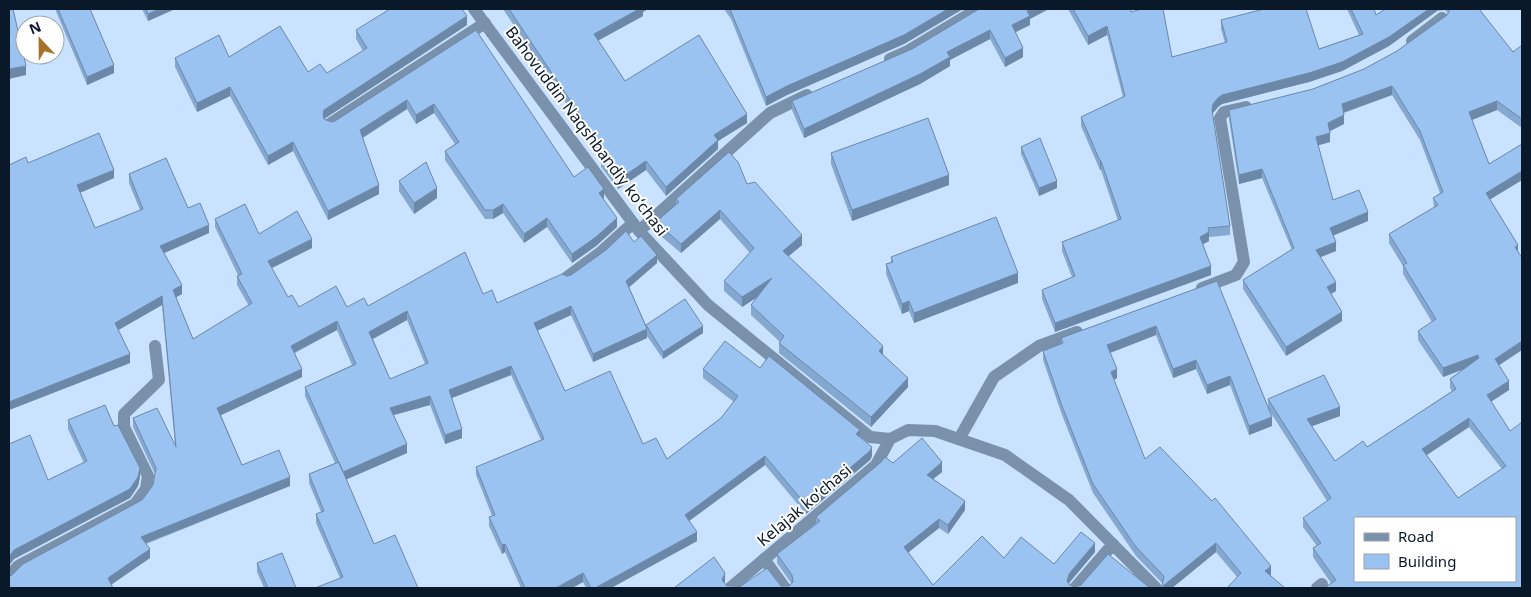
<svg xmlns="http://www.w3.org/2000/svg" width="1531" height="597" viewBox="0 0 1531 597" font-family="'Noto Sans',sans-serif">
<rect width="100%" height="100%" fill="#c9e2ff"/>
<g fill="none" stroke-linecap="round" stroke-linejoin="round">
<path stroke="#7a91ac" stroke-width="12" d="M331 123 485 23
M567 277 601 252 633 223
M764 559 785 588
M1317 588 1322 584"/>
<path stroke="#7a91ac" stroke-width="12" d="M474 9 639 231 708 305 870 437 890 439 908 430 935 431 1005 455 1069 500 1156 588
M1412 41 1442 18
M890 59 908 51 978 9
M639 231 770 113 807 95
M1202 288 1236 275 1244 262 1220 118 1224 112 1246 107
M959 439 994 377 1039 346 1077 332
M9 577 18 566 135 504 146 489 148 476 124 427V414L159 380 155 346
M730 588 876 465 890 439
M1075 588 1113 544"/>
</g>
<path fill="#84a8d0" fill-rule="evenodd" d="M55 9H90L114 73 87 85Z
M142 9H175L148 21Z
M503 9H648L643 12V16L598 40 625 81 747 123 718 141V149L666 196 646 170 618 189 601 167V158L602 157Z
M724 9H963L904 44 787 95 766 106 731 19Z
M1068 9H1130L1131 12 1172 57 1225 43 1221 29V20L1319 49 1359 35 1347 9H1374L1376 15 1385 9H1479L1513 52 1522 45V128L1497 110 1472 120 1489 164 1522 144V180L1490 199 1499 365 1509 390 1491 402 1510 431 1522 588 1331 583 1313 557V548L1317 546 1303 527V518L1327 501 1269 410 1272 426 1249 435 1230 385 1207 394 1196 369 1173 378 1156 335 1110 353 1117 378 1114 380 1145 459 1271 575 1237 577 1216 552 1172 588H1162V583L1136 556 1093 493 1062 415 1043 360V351L1061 344V338L1217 281 1268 407V399L1340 416 1312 426 1335 461 1367 447 1452 391 1450 388V379L1465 368 1443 377 1418 340V331L1432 322 1403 274V266L1389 243V234L1434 207 1433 198 1440 193 1420 140 1392 95 1344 113V124L1330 131V142L1318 145 1333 200 1368 221 1333 235 1336 251 1320 257 1336 291 1331 294 1342 321 1286 356 1243 289V280L1292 250 1262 178 1239 184 1229 119V110L1313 89 1364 69 1397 51 1447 15 1448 13 1445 10 1437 11 1389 46 1342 71 1309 82 1222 104 1218 107 1213 113V116L1230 226V235L1209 237V241L1203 244 1211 275 1055 332 1042 299V290L1072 277 1062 251V242L1118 221 1101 170H1100L1081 126V117L1123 97 1107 35 1088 45ZM1469 427 1502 469 1458 498 1427 455Z
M1030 19V25L1015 32 1023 57 1005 67 990 39 950 60V66L920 84 804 138 792 110V101L912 49Z
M467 25 324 119 331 122 335 121 476 30 574 177 604 198 603 199 617 227 596 246 572 263 547 227 524 243 503 213 493 219H485L445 160V151L455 144 434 113 416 124 407 109 363 138 379 194 328 220 293 151 268 165 230 96 197 112 175 67V58L229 57 308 72 327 73 363 51 356 39V30Z
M1021 147 1057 188 1039 196 1021 154Z
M831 153 949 185 852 221 831 164Z
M28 163 114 178 80 193 95 228 140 210 129 183V174L188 208 209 233 164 253 182 294 176 297 193 339 249 306 237 285V276L238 275 215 227V219L259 234 312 248 271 268 288 297 299 307H347L368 306 483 294 497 303 571 275 634 242 657 263 629 287 646 325 703 333 663 359 647 336V338L593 362 571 315 537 331 565 391 643 444 667 459 721 418 734 402 703 378V369L760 368 860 437 872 456 870 460 806 514 765 465 689 521 697 541 611 588H586L583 582 572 588H521L505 552 502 554 489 526V517L492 516 476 475V467L541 440 511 375 452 398 462 438 445 444 430 405 394 415 407 453 346 479 374 544 418 588 340 578 316 523V514L321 512 309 483V474L335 463 305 396V387L352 365 337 330 295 353 302 377 221 415 242 465 290 486 146 544 150 558 111 584 11 576 142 500 153 485 155 474 133 427V418L175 445 162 305 118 330 130 363 9 410V165ZM407 320 425 364 390 379 373 339Z
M399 181 437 198 414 214 399 191Z
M747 184 802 245 788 256 883 355 908 387 871 427 779 353V343L780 342 751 315V305L757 297 742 307 724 291V281L750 253 720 219 681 253 656 232V222L676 205V199Z
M891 257 1018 283 914 323 909 311 902 314 886 274V264L891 262Z
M68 420 114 426 140 477 138 486 130 498 14 559 48 480 84 463 68 429Z
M893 463 942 472 933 479 965 510 948 534 939 528 908 552 933 585 1004 558 1054 564 1095 552 1069 583 1070 585 1074 587 781 586H789L791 583 777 563V554L816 524V517Z
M257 563 296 588H264L257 572Z"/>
<path fill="#6c88a9" d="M159 9H175L148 21V14Z
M639 9H648L643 12V16L594 43V34Z
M948 9H963L904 44 787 95 766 106V97L787 86Z
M1032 9H1049L1030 19V25L1012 34V25L1027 11Z
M1429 9H1437V11L1389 46 1342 71 1309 82 1222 104 1218 107 1213 113 1212 119V110L1213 104 1218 98 1222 95Z
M467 16V25L324 119 323 115 324 110Z
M1107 26V35L1088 45V36Z
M990 30V39L950 60V66L920 84 804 138V129L947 52Z
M1023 48V57L1005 67V58Z
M114 65V73L87 85V77Z
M26 66V75L9 79V69Z
M1392 86V95L1342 113V104Z
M230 87V96L197 112V103Z
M407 100V109L360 139V130Z
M1497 101V110L1469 121V112Z
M434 104V113L416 124V115Z
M747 114V123L718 141V149L666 196V187L714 135Z
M1344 115V124L1328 132V123Z
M1330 133V142L1316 146V137Z
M293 142V151L268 165V156Z
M646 161V170L618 189V180Z
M1100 161H1101V170H1100Z
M1262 169V178L1239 184V175Z
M114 170V178L77 194V185Z
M1522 171V180L1486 202V193Z
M949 175V185L852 221V210Z
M1057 181V188L1039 196V188Z
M379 185V194L328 220V211Z
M437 188V198L414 214V203Z
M604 189V198L599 202V193Z
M503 204V213L493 219V210Z
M720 210V219L681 253V244Z
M1368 212V221L1330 237V228Z
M547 218V227L524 243V234Z
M617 218V227L596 246 572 263V254Z
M209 225V233L160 255V246Z
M1209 232V241L1200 246V237Z
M802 235V245L783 261V251Z
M312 239V248L268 270V261Z
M1336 242V251L1316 259V250Z
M1518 245V254L1515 247Z
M657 255V263L626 290V281Z
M1211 266V275L1055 332V323Z
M1018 273V283L914 323V313Z
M772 278V288L742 307V297Z
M1336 282V291L1327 296V287Z
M182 285V294L173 299V290Z
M162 296V305L115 332V323Z
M909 301V311L902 314V304Z
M571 306V315L534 332V323Z
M407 311V320L369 341V332Z
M1342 312V321L1286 356V347Z
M337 321V330L291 354V346Z
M703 326V333L663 359V352Z
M1156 326V335L1107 354V345Z
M647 329V338L593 362V354Z
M1522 341V350L1495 368V359Z
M883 346V356L879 351Z
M130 354V363L9 410V402Z
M1478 355V364L1443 377V368Z
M1196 360V369L1173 378V369Z
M511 366V375L449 399V390Z
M302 369V377L217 417V408Z
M1117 369V378L1111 381V372Z
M1230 376V385L1207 394V385Z
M908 378V387L871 427V417Z
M1509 381V390L1487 404V395Z
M430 396V405L390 416V408Z
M1340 407V416L1307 428V419Z
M1272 417V426L1249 435V426Z
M1469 418V427L1422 458V449Z
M462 429V438L445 444V435Z
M860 430V439L856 434Z
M407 444V453L343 481V472Z
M872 447V456L870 460 806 514V505Z
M765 456V465L685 524V515Z
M942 462V472L927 484V475Z
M140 468V477L138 486 130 498 14 559 9 566V557L14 550Z
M290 477V486L141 545V537Z
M965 501V510L948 534V525Z
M939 519V528L904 556V547Z
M697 532V541L611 588H595Z
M1095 543V552L1069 583 1067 581 1069 574Z
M1216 543V552L1172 588H1163V586Z
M505 544V552L502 554V545Z
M150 549V558L108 587V578Z
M1271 566V575L1265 580V571Z
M583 573V582L572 588H556Z
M725 573V582L722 588V580Z"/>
<path fill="#9ac3f2" stroke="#6c88a9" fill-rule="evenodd" d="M9 9H13L26 66 9 69Z
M58 9H90L114 65 87 77Z
M146 9H159L148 14Z
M390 9H462L467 16 324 110 323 115 324 119 331 122 335 121 476 30 574 177 588 167 604 189 599 193 617 218 596 237 572 254 547 218 524 234 503 204 493 210H485L445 151 459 142 434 104 416 115 407 100 360 130 379 185 328 211 293 142 268 156 230 87 197 103 175 58 219 35 229 57 280 26 308 72 320 64 327 73 367 48 356 30Z
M509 9H639L594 34 625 81 699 35 747 114 714 135 718 140 666 187 646 161 618 180 601 158 606 154Z
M730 9H948L904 35 787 86 766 97Z
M979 9H1032L1027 11 1030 16 1012 25 1023 48 1005 58 990 30 947 52 950 57 920 74 804 129 792 101 912 49Z
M1073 9H1130L1131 12 1142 9H1163L1172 57 1227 42 1221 20 1264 9H1306L1319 49 1363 34 1351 9H1374L1376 15 1385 9H1429L1389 37 1342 62 1309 73 1222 95 1218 98 1213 104 1212 110 1230 226 1208 228 1209 232 1200 237 1211 266 1055 323 1042 290 1075 276 1062 242 1121 219 1101 161H1100L1081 117 1125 96 1107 26 1088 36Z
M1450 9H1479L1513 52 1522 45V119L1497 101 1469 112 1489 164 1522 144V171L1486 193 1518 245 1515 247 1522 258V341L1495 359 1509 381 1487 395 1510 431 1522 422V588H1324L1336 580 1313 548 1321 543 1303 518 1331 498 1268 399 1324 375 1340 407 1307 419 1335 461 1363 441 1367 447 1456 389 1450 379 1479 358 1478 355 1443 368 1418 331 1436 319 1403 265 1407 263 1389 234 1438 205 1433 198 1443 192 1420 131 1392 86 1342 104 1344 115 1328 123 1330 133 1316 137 1333 200 1359 190 1368 212 1330 228 1336 242 1316 250 1336 282 1327 287 1342 312 1286 347 1243 280 1294 248 1262 169 1239 175 1229 110 1313 89 1364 69 1397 51 1447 15ZM1469 418 1506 466 1458 498 1422 449ZM1355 518H1515V581H1355Z
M928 118 949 175 852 210 831 153Z
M99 133 114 170 77 185 95 228 143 209 129 174 166 158 188 208 200 203 209 225 160 246 182 285 173 290 193 339 252 303 237 276 242 274 215 219 245 204 259 234 297 211 312 239 268 261 288 297 292 295 299 307 336 286 347 307 364 298 368 306 465 252 483 294 492 290 497 303 562 274 567 276 571 275 606 250 626 231 634 242 641 236 657 255 626 281 647 329 593 354 571 306 534 323 565 391 610 371 643 444 656 438 667 459 721 418 738 396 703 369 725 341 760 368 769 356 860 430 856 434 872 447 870 451 806 505 765 456 685 515 697 532 595 588H591L583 573 556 588H525L505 544 502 545 489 517 495 515 476 467 544 439 511 366 449 390 462 429 445 435 430 396 390 408 407 444 343 472 305 387 356 364 337 321 291 346 302 369 217 408 242 465 279 450 290 477 141 537 150 549 108 578 113 588H9V575L11 576 23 564 142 500 153 485 156 468 133 418 157 408 176 447 162 296 115 323 130 354 9 402V165L26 157 28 163ZM407 311 428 363 390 379 369 332Z
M1040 138 1057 181 1039 188 1021 147Z
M729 152 738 162 747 184 755 182 802 235 783 251 883 346 879 351 908 378 871 417 779 343 784 336 751 305 772 278 742 297 724 281 754 248 720 210 681 244 656 222 679 202 676 199Z
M426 162 437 188 414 203 399 181Z
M996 217 1018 273 914 313 909 301 902 304 886 264 893 262 891 257Z
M1217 281 1272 417 1249 426 1230 376 1207 385 1196 360 1173 369 1156 326 1107 345 1117 369 1111 372 1145 459 1160 447 1212 501 1215 498 1271 566 1265 571 1285 588H1227L1241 573 1216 543 1163 586 1162 585 1164 577 1162 574 1136 547 1093 484 1062 406 1043 351 1063 343 1061 338Z
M685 299 703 326 663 352 646 325Z
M105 405 114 426 118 425 140 468 138 477 130 489 14 550 9 557V444L30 435 48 480 87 461 68 420Z
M922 438 942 462 927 475 965 501 948 525 939 519 904 547 933 585 982 536 1004 558 1021 537 1054 564 1081 532 1095 543 1069 574 1067 581 1070 585 1074 587 1081 585 1108 554 1150 588H738L767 568 781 586H789L793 582 792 575 777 554 820 521 816 517 881 462 885 457 893 463Z
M339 462 374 544 395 535 418 588H315L343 577 316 514 324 511 309 474Z
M282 553 296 588H268L257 563Z
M714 557 725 573 722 580 727 586H734L736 588H674Z"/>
<g text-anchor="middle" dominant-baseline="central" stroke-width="4" stroke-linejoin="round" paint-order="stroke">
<g font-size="16" fill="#0a192a" stroke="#fff">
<text transform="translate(587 131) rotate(53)">Bahovuddin Naqshbandiy koʻchasi</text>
<text transform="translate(804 505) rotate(-40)">Kelajak koʻchasi</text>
</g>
</g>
<rect width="1531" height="597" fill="none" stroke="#0a192a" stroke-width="20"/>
<rect x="1354" y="517" width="162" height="65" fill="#ffffff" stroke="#9da3aa"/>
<rect x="1364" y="533" width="25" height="8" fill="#7a91ac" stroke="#9da3aa"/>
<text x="1398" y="542" font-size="15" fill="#0a192a">Road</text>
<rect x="1364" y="554" width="25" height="15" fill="#9ac3f2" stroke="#9da3aa"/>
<text x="1398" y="567" font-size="15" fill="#0a192a">Building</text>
<g transform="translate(40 40) rotate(338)"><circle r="24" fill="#ffffff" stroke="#9da3aa"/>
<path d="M0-4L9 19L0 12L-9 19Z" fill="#a5732a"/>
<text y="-8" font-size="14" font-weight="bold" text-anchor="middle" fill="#0a192a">N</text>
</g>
</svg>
